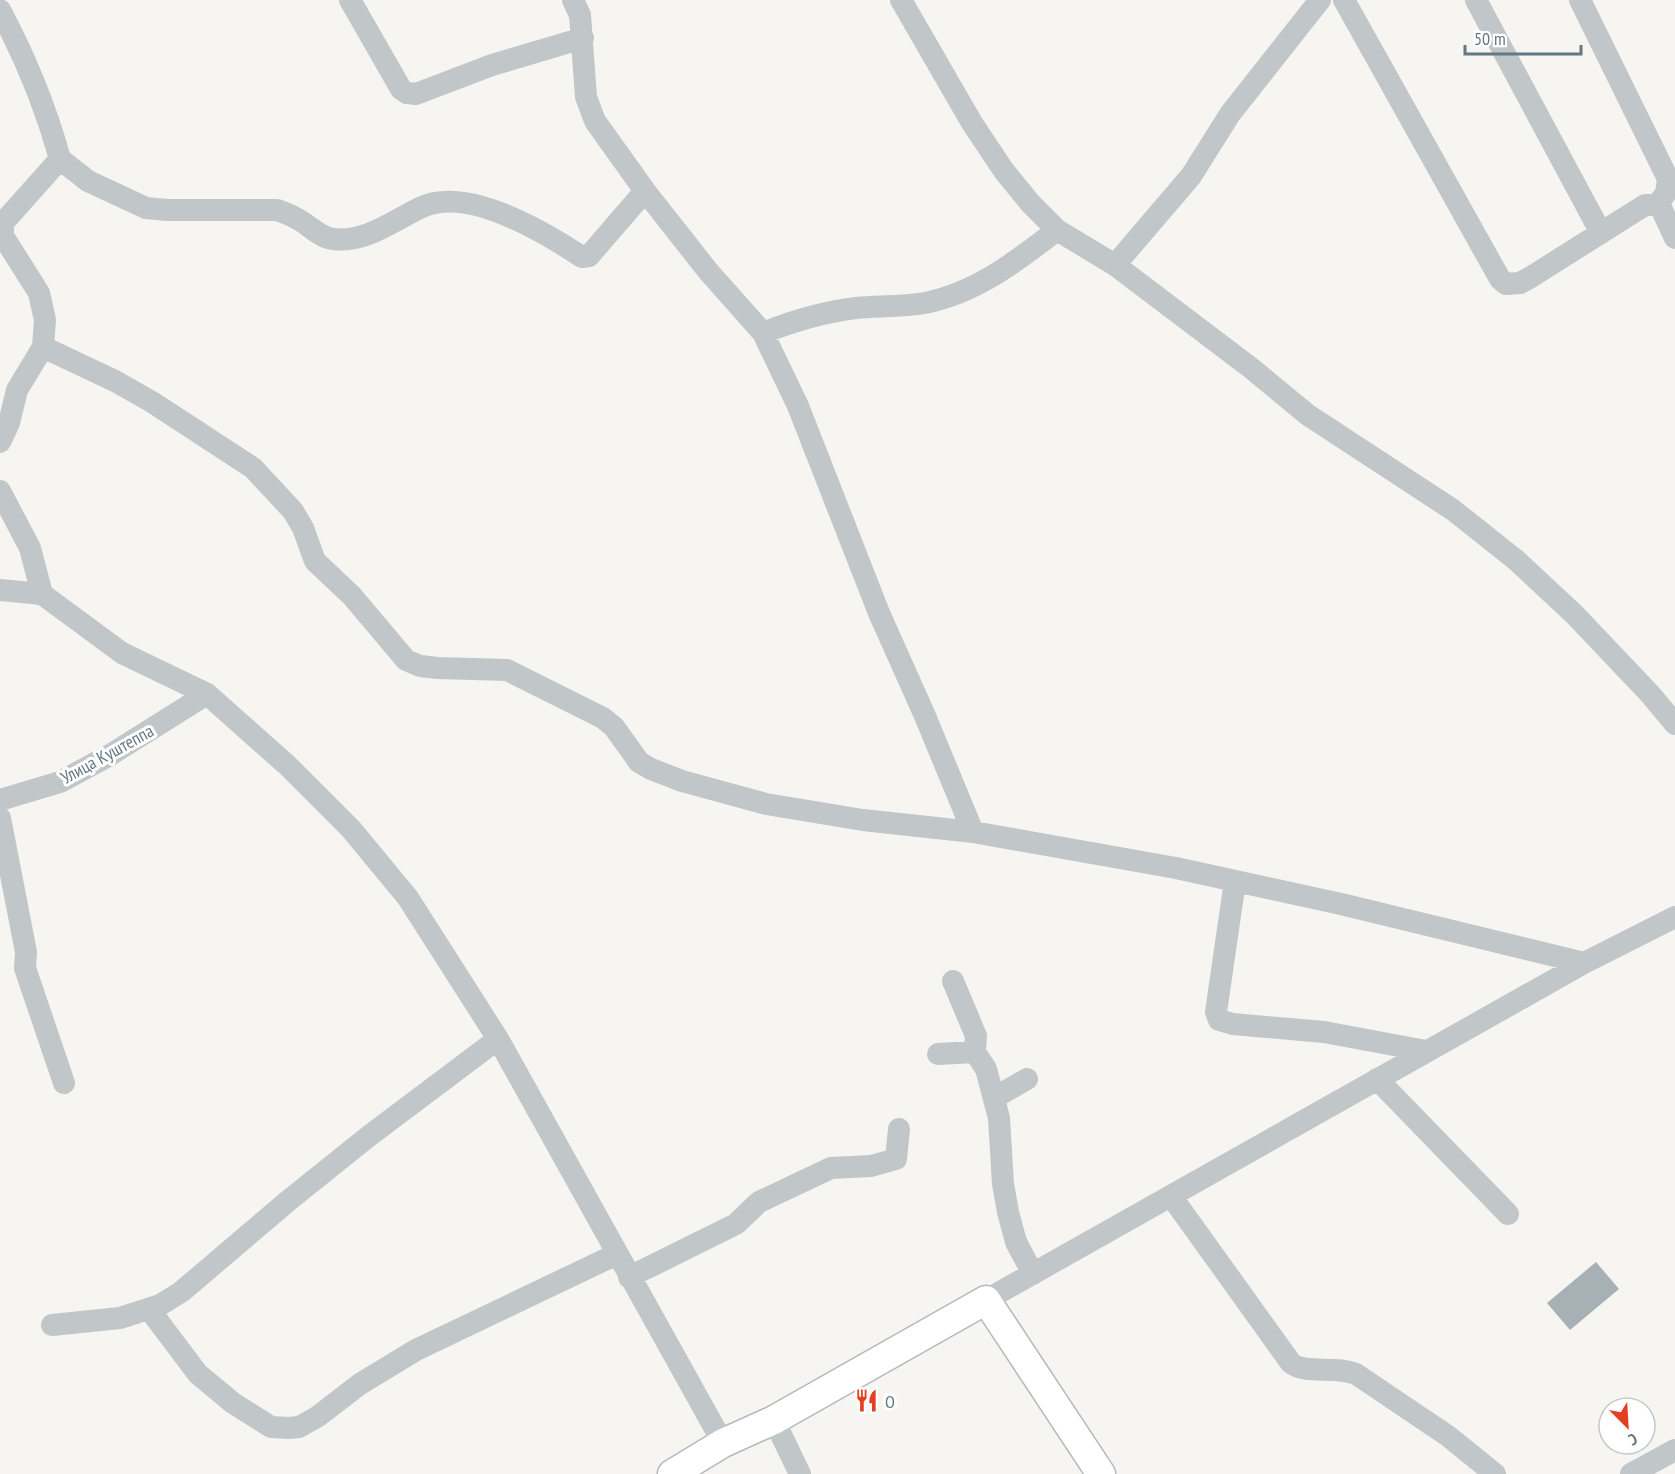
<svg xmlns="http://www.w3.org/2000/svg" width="1675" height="1474" viewBox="0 0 1675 1474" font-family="'PT Sans Narrow',sans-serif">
<rect width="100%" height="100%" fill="#f6f5f2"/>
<path fill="#a7b1b5" d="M1596 1262 1619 1289 1570 1330 1547 1303Z"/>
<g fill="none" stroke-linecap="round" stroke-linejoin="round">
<defs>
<path id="major" d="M672 1474 723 1443 774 1420 986 1300 1101 1474"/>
</defs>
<use href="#major" stroke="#b4b9bc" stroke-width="31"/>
<path stroke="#c1c6c8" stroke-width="22" d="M350 0 401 89 407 93 416 94 492 65 583 38
M573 0 580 15 586 97 595 121 645 191 708 271 763 333 798 406 879 613 925 716 973 832
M901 0 972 123 1004 171 1031 204 1057 230 1115 265 1251 368 1308 415 1453 510 1516 560 1574 614 1650 694 1675 724
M1344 0 1500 279 1506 284 1520 283 1531 277 1645 205H1657L1662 210 1675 238
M1476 0 1601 233
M1580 0 1668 179 1666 193 1657 205
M0 10C25 57 46 108 60 159L3 223V236L39 293 45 320 43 347 115 381 152 402 253 468 293 511 303 528 315 561 352 596 406 660 420 666 438 668 507 670 603 718 614 727 639 762 651 769 682 781 766 804 863 820 973 832 1176 868 1341 904 1584 963
M60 159 88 181 146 208 167 210H277C286 213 293 216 301 221 311 227 321 238 333 239 366 243 394 220 422 207 468 186 544 232 582 257L589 256 645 191
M1115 265 1191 176 1230 114 1320 0
M763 333C793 321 823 312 856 308 879 306 902 307 925 303 976 293 1017 261 1057 230
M0 442 9 423 17 390 43 347
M0 491 30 548 42 594
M0 590 42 594 122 653 207 694 287 765 351 829 408 898 498 1039 723 1443
M0 800 60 782 110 755 207 694
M0 818 26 952 25 968 64 1083
M1235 881 1216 1012 1219 1020 1233 1024 1324 1032 1426 1051
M953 981 976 1036 975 1052
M938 1054 975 1052 986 1069 999 1118 1003 1184 1008 1212 1016 1242 1033 1274
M1377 1079 1508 1214
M994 1098 1027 1079
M1171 1196 1291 1363C1306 1375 1334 1365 1356 1374L1448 1436 1495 1474
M629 1277 736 1224 759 1202 831 1168 871 1166 896 1159 899 1129
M986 1300 1584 963 1675 917
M149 1309 198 1374 233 1403 271 1427 289 1428 299 1427 317 1417 360 1384 416 1350 617 1254
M52 1325 120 1318 160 1305 181 1292 288 1201 369 1136 498 1039
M774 1420 800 1474
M1631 1474 1675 1450"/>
<use href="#major" stroke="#fff" stroke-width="28"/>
</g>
<defs>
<symbol id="restaurant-bare" viewBox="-9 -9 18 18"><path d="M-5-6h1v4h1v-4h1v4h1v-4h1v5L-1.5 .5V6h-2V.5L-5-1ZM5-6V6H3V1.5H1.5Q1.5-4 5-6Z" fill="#e53f22" stroke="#fff" stroke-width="2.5" paint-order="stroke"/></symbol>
</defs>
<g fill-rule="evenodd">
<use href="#restaurant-bare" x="850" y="1384" width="33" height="33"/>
</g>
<g text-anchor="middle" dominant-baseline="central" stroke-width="6" stroke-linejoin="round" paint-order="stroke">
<g font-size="18" fill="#647883" stroke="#fff">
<text transform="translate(107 754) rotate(-29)">Улица Куштеппа</text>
</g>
<g font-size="18" fill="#647883" stroke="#fff" text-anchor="start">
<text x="885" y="1401">O</text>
</g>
</g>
<g transform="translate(1627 1426) rotate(156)"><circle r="28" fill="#ffffff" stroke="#c1c9cd" stroke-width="1.5"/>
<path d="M0-4.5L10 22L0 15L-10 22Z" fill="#e53f22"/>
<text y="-9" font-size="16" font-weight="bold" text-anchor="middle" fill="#647883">С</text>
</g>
<path d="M1465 45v9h116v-9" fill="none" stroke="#647883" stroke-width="3"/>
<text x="1474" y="45" font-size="18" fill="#647883" stroke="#ffffff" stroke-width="4.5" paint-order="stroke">50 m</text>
</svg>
